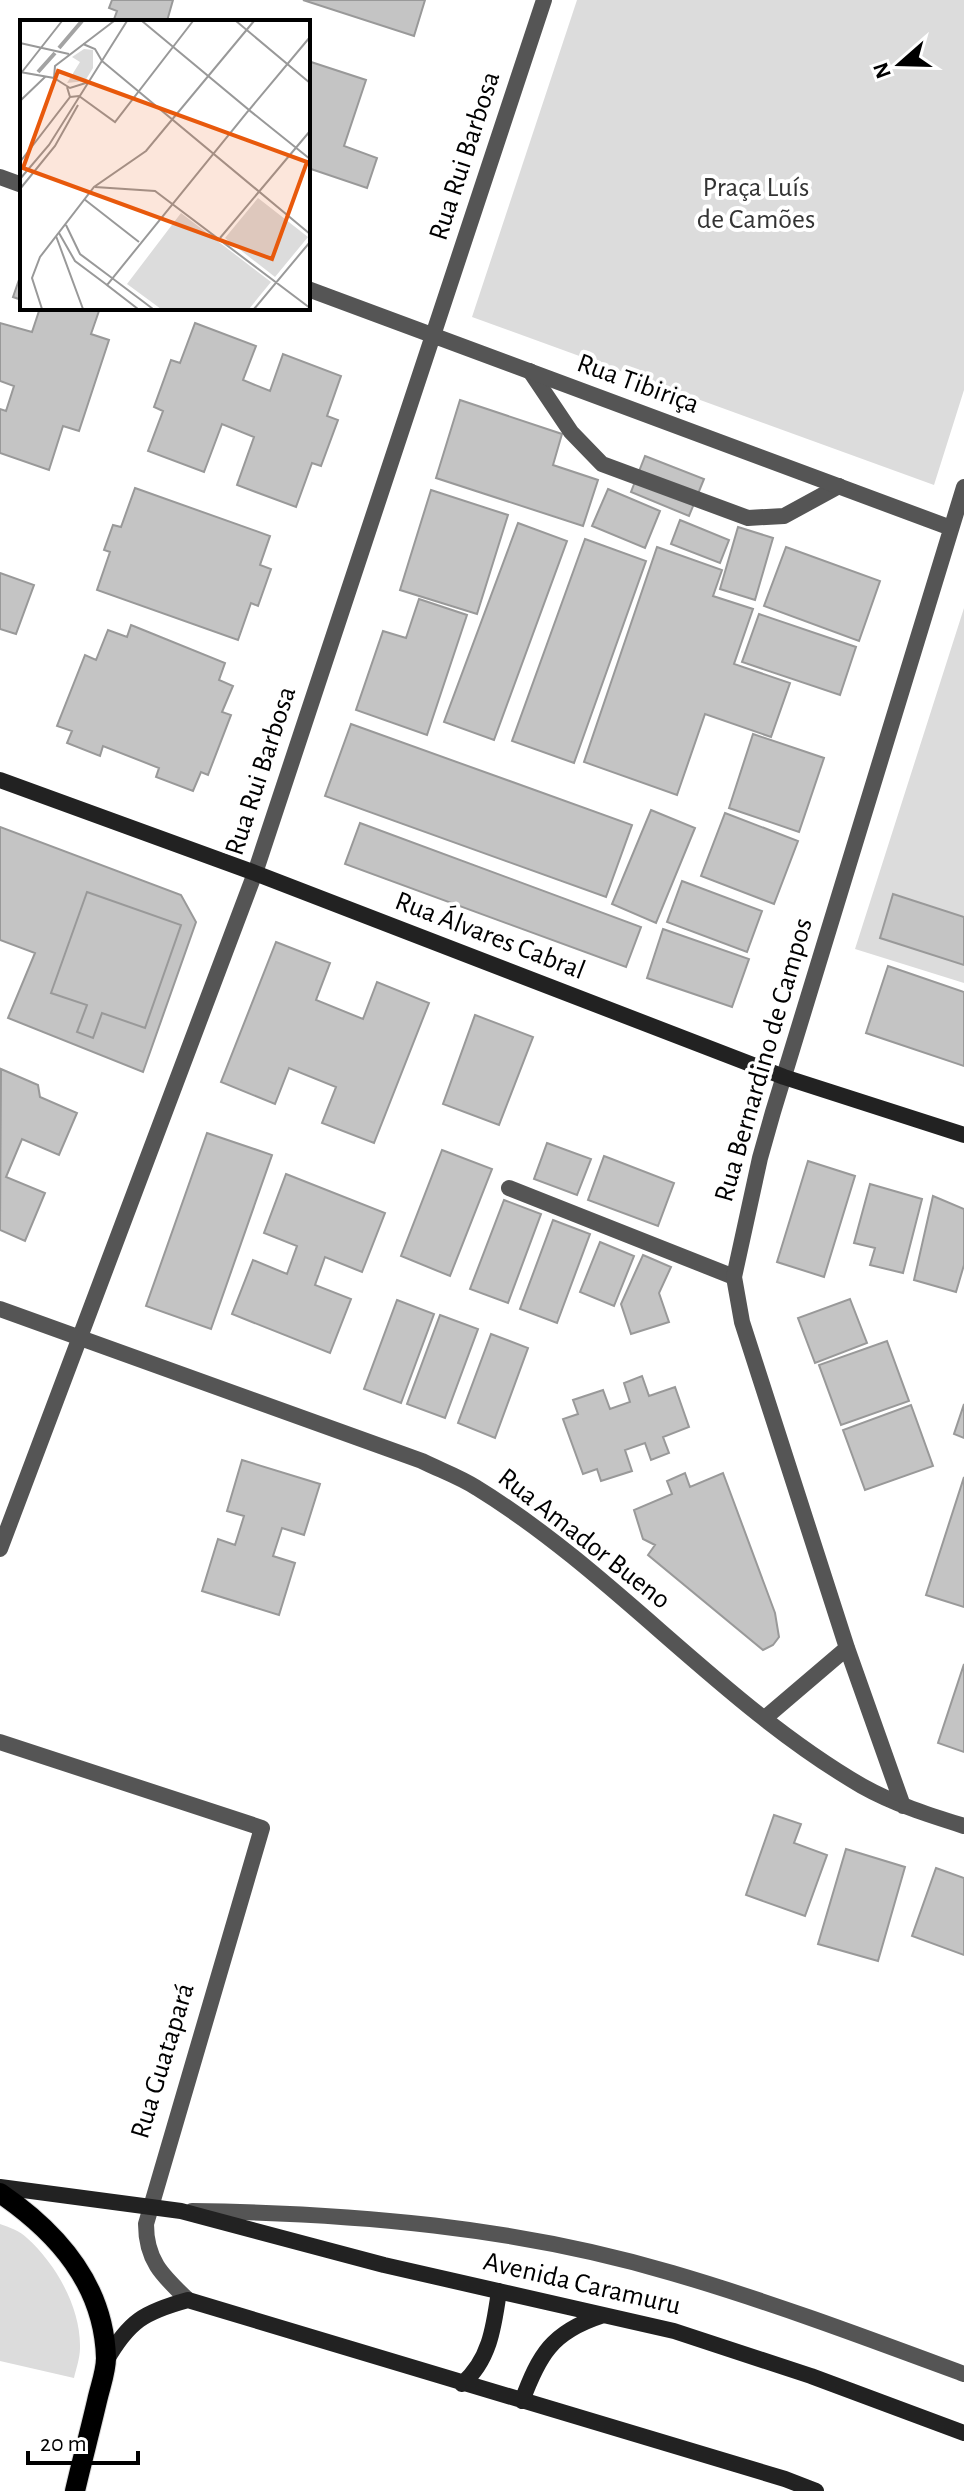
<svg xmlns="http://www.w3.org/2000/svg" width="964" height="2491" viewBox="0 0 964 2491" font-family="'Alegreya Sans',sans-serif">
<rect width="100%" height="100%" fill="#fff"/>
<path fill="#dcdcdc" d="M577 0H964V390L934 485 472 317Z
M964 608V983L855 949Z
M0 2224C9 2227 20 2231 27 2238 56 2264 81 2308 80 2348 80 2358 76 2369 74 2378L0 2361Z"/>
<path fill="#c4c4c4" stroke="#999" stroke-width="2" d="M112 0H173L167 21 170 22H113L117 11 109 8Z
M303 0H425L414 36Z
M308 61 366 80 344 146 377 158 367 188 308 168Z
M22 271V300L13 297Z
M40 308H100L91 334 109 340 79 431 63 426 49 470 0 453V409L6 411 14 386 0 381V323L32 332Z
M195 323 256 346 243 380 270 391 283 354 341 376 327 416 338 420 321 466 312 463 296 507 237 485 254 437 222 424 204 472 148 451 163 411 154 407 171 360 180 363Z
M460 400 562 434 553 465 598 480 583 526 436 478Z
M645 456 704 479 689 516 631 492Z
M135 488 270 536 260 565 271 569 258 606 251 603 238 640 97 590 110 552 104 550 113 525 121 527Z
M608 489 660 511 645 548 592 526Z
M431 490 508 515 477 614 400 590Z
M680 520 729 540 720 563 671 544Z
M518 523 567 541 494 740 444 722Z
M738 527 773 538 755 600 720 589Z
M585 539 646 561 574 763 512 741Z
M657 547 722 570 713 596 753 609 734 664 790 683 771 737 705 714 677 795 584 762Z
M786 547 880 581 859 641 764 606Z
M0 573 34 585 16 634 0 629Z
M419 599 467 615 427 735 356 710 383 631 406 638Z
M759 614 856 647 840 695 742 662Z
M131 625 225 663 219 680 233 686 222 712 231 715 208 775 201 772 193 791 156 777 159 768 103 746 100 756 67 743 72 731 57 726 85 655 96 660 108 630 127 637Z
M351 724 632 825 606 897 325 796Z
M753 734 824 758 799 832 729 808Z
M651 810 695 828 656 923 612 904Z
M725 813 798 841 774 904 701 876Z
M360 823 641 927 626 967 345 864Z
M0 827 181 895 196 922 143 1072 8 1018 35 953 0 940Z
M682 881 762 911 747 952 667 922Z
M87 892 181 925 145 1028 102 1013 93 1038 77 1032 87 1005 51 993Z
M893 894 964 917V965L880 938Z
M663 929 749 959 732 1007 647 978Z
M276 942 330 963 316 1000 363 1019 377 982 429 1003 374 1143 322 1123 336 1087 289 1068 275 1104 221 1082Z
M888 966 964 992V1066L866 1033Z
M475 1015 533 1037 499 1125 443 1104Z
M1 1069 38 1085 40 1097 77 1113 59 1155 22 1139 6 1177 45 1193 25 1241 0 1230Z
M207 1133 272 1155 211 1329 146 1306Z
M547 1143 591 1159 577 1195 534 1179Z
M442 1150 492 1169 450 1276 401 1256Z
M604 1156 674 1183 658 1226 588 1200Z
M808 1161 855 1176 824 1277 777 1262Z
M286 1174 385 1213 362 1272 325 1257 315 1285 351 1299 330 1353 232 1314 253 1260 287 1274 297 1246 264 1233Z
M870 1184 922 1199 903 1273 870 1265 875 1248 854 1243Z
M933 1196 964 1209V1265L956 1292 914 1280Z
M504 1200 541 1214 508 1303 470 1289Z
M553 1220 590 1234 557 1323 520 1309Z
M600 1242 634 1256 614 1306 580 1292Z
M643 1255 671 1267 659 1293 669 1322 631 1334 621 1304Z
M850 1299 867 1343 815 1363 798 1318Z
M397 1300 434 1314 401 1403 364 1389Z
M440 1315 478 1329 445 1418 407 1404Z
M491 1334 528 1348 495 1438 458 1423Z
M887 1341 909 1401 841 1425 819 1365Z
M642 1376 649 1396 675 1387 689 1427 663 1437 669 1453 651 1460 645 1443 625 1450 632 1471 601 1481 597 1469 583 1474 563 1419 578 1414 573 1400 603 1390 610 1409 630 1402 624 1383Z
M964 1404V1438L954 1434Z
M911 1405 933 1466 865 1490 843 1430Z
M242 1460 320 1484 304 1535 282 1528 273 1556 295 1563 279 1615 202 1591 218 1539 235 1545 244 1516 227 1511Z
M685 1473 690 1487 723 1473 775 1613 779 1637 773 1645 763 1650 648 1555 655 1545 643 1539 634 1510 672 1494 667 1481Z
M964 1477V1607L926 1595Z
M964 1664V1752L938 1743Z
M774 1815 801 1824 794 1843 827 1855 805 1916 746 1895Z
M846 1849 905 1867 878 1961 818 1944Z
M936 1868 964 1878V1955L912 1936Z"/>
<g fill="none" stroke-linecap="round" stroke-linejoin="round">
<defs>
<path id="primary" d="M0 2193C57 2232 104 2284 106 2358 106 2372 100 2387 97 2401 90 2431 82 2461 75 2491"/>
</defs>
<use href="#primary" stroke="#dbdbdb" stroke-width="22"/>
<path stroke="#555" stroke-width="16" d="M530 371 571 432 602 464 748 518 784 516 839 486
M509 1188 734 1277"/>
<path stroke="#555" stroke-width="16" d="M0 177 22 185
M308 289 951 528
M0 1309 422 1461C440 1470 460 1477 477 1488 615 1573 721 1704 862 1786 894 1804 929 1815 964 1826
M0 1549 255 873 544 0
M765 1718 847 1648
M0 1742 262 1828 146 2224C146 2261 163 2276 188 2300
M903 1806 847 1648 742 1322 734 1277 760 1158 773 1112 964 487
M192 2211C353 2213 517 2227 672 2273 771 2302 867 2338 964 2374"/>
<path stroke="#222" stroke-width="16" d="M0 780 255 873 784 1077 964 1135
M0 2187 181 2211 384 2265 674 2331 811 2376 964 2433
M106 2361C129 2321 144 2312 188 2300L785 2479 816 2491
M462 2384C490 2360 494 2326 499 2291
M522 2401C539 2355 552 2332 601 2316"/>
<use href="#primary" stroke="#000" stroke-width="20"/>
</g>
<g text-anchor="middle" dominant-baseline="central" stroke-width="8" stroke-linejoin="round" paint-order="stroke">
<g font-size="28" fill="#000" stroke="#fff">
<text transform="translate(465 156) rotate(-72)">Rua Rui Barbosa</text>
<text transform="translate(638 384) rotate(20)">Rua Tibiriça</text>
<text transform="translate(261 771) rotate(-72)">Rua Rui Barbosa</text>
<text transform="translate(490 936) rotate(21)">Rua Álvares Cabral</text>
<text transform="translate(764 1060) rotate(-74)">Rua Bernardino de Campos</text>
<text transform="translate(584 1539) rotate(38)">Rua Amador Bueno</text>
<text transform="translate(163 2061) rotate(-73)">Rua Guatapará</text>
<text transform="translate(582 2284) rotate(13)">Avenida Caramuru</text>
</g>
<g font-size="28" fill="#333" stroke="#fff">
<text x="756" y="188">Praça Luís<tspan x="756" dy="32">de Camões</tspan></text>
</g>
</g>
<g transform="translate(20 20)">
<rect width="290" height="290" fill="#fff"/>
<path d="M64 29 73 30V48L65 61 47 63 60 42 52 37ZM238 178 288 217 255 257 205 218ZM161 193 251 262 229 289H141L107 264Z" fill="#dcdcdc"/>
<path fill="none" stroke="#a3a3a3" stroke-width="4" d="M39 28 62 1M18 52 35 33"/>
<path fill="none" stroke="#999" stroke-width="2" d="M216 1 290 63M290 17 229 90 290 139M0 23 49 34M63 24 75 29 82 41M82 41 290 214M0 52 34 58 50 68 69 62M2 52 42 1M34 58 35 46 94 1M50 77 59 76 95 102 173 1M0 81 25 57M0 142 50 77 47 67M0 159 29 125 107 1M75 167 135 171 290 288M0 169 35 126 58 85M64 179 119 222M46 205 60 234 92 258M39 213 55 241 87 265M36 216 63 289M200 218 290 111M92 258 133 289M22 289 12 258 20 237 74 167 126 131 234 1M118 289 87 265 229 90 122 1M234 289 290 222"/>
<path fill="#e8590c" fill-opacity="0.15" stroke="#e8590c" stroke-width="4" d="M38 51 287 142 252 239 3 148Z"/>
<rect width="290" height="290" fill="none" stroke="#000" stroke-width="4"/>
</g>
<g transform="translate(900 64) rotate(250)" stroke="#ffffff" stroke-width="6" paint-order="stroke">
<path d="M0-6L14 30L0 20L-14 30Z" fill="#000000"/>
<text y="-12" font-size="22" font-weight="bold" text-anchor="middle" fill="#000000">N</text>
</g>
<path d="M28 2451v12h110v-12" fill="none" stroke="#000000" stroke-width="4"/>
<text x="40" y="2451" font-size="24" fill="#000000" stroke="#ffffff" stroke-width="6" paint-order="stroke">20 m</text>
</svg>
